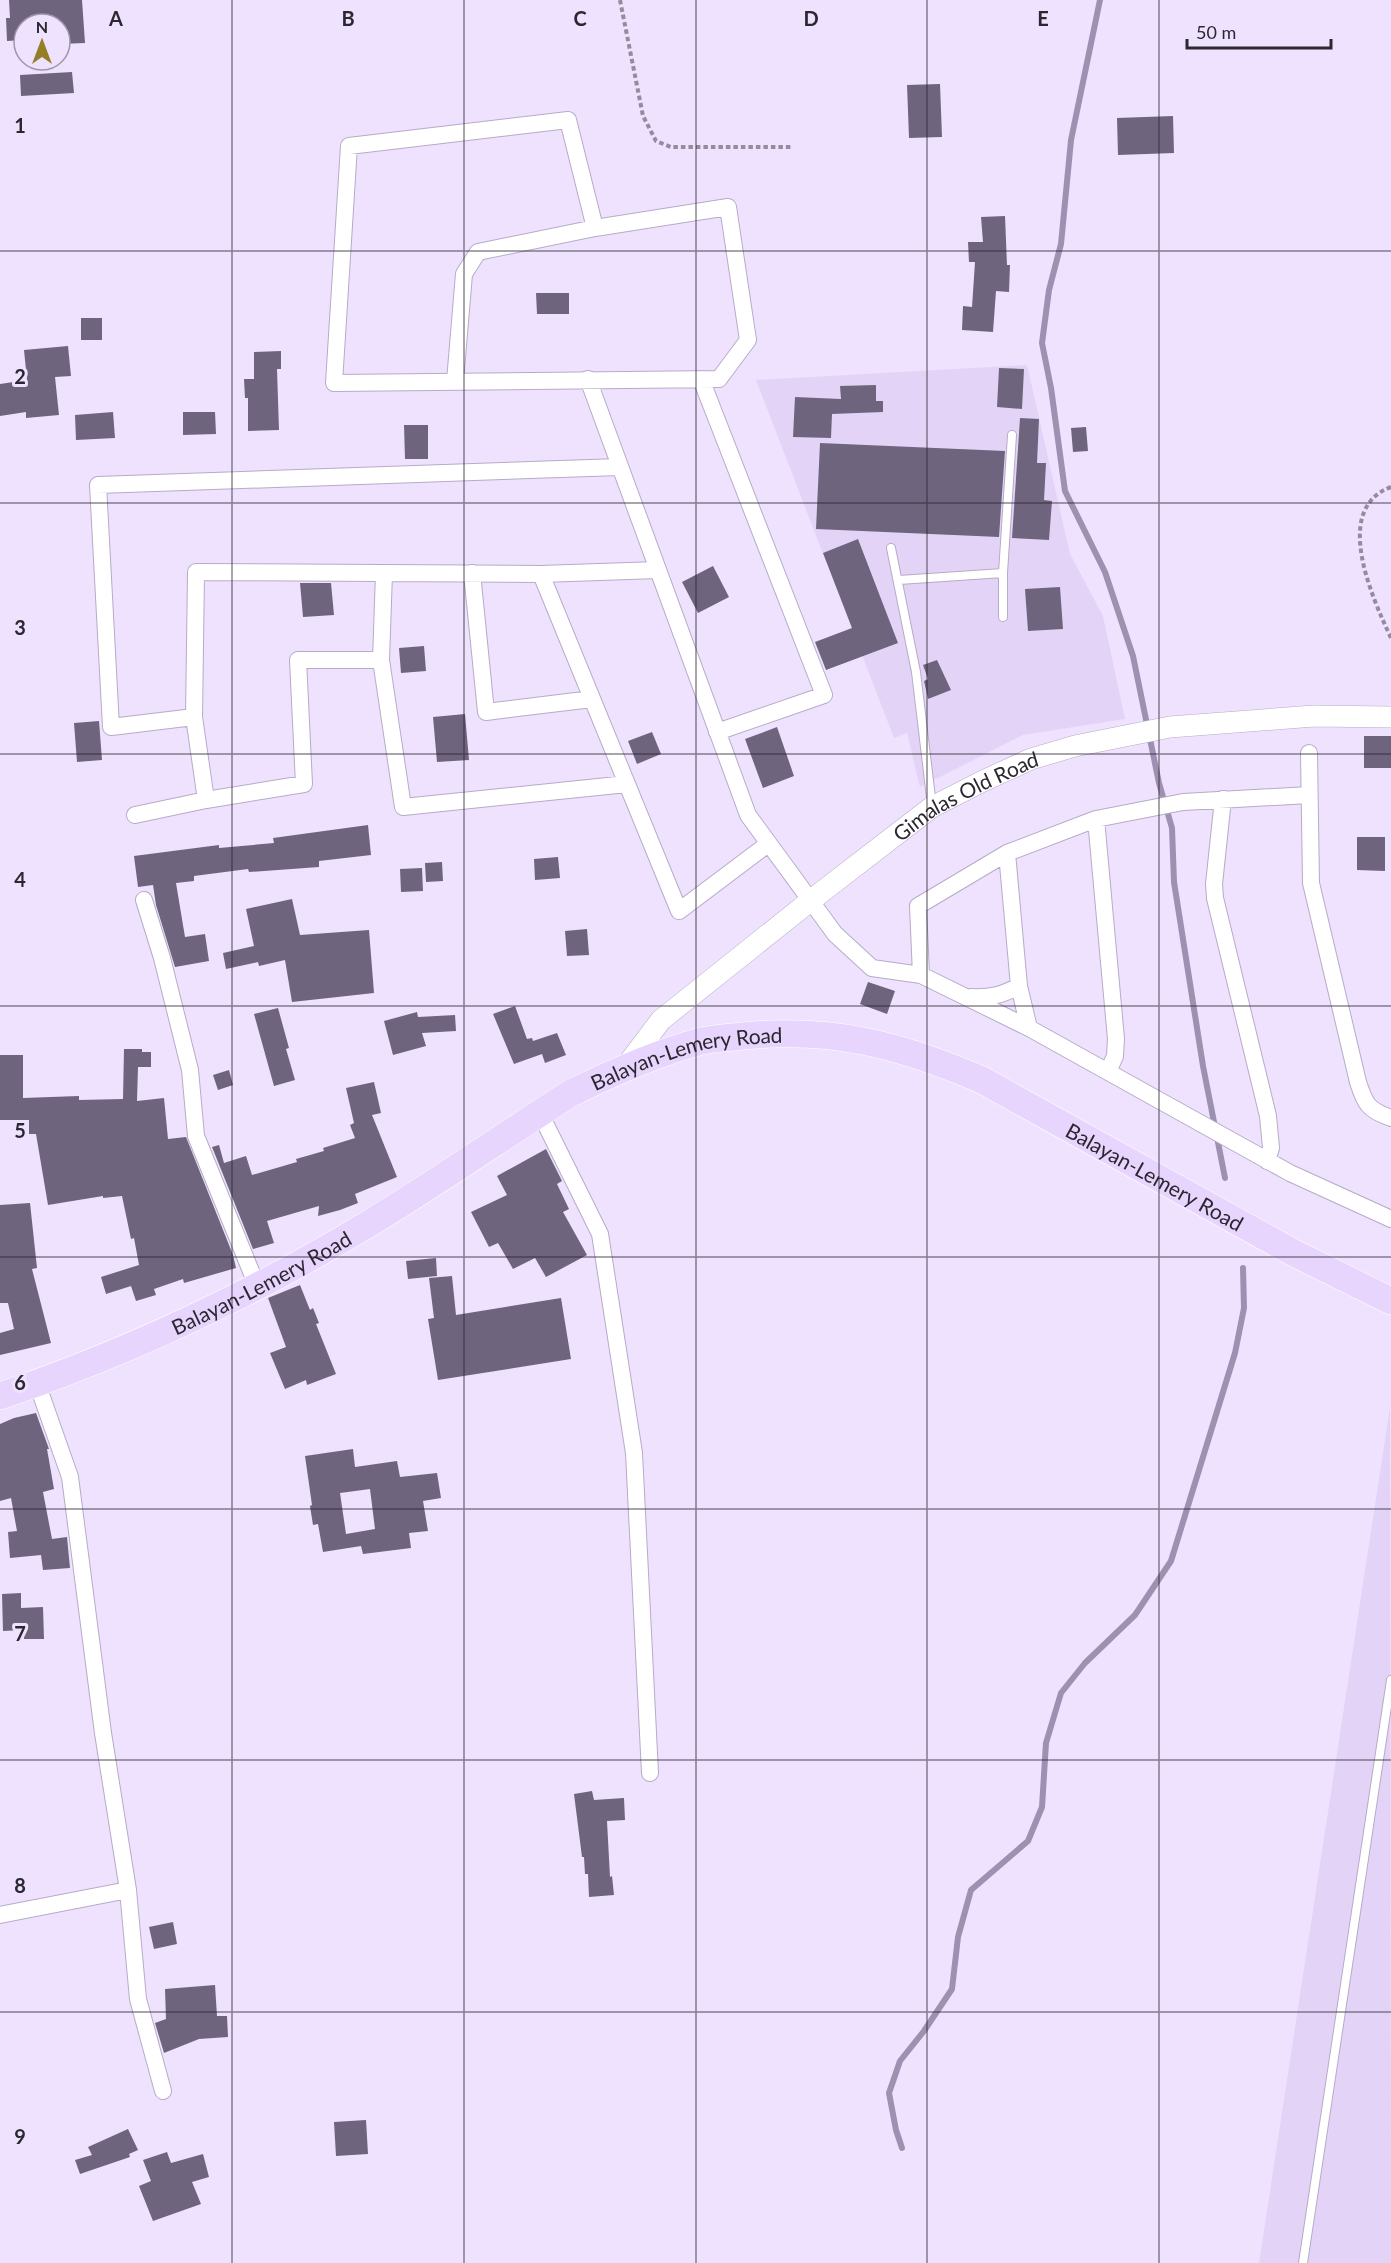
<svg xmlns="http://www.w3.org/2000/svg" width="1391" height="2263" viewBox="0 0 1391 2263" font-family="Lato,sans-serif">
<rect width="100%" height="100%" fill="#eee2fe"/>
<path fill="#e3d4f7" d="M1027 365 1070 554 1103 616 1125 719 1023 735 920 787 907 733 894 738 756 380Z
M1390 1407 1391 2263H1259Z"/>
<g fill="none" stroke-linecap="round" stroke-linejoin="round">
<path stroke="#9e90b0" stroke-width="6" d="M1100 0 1071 140 1061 244 1049 290 1042 343 1051 388 1065 491 1105 572 1133 656 1159 783 1172 828 1174 882 1203 1066 1225 1178
M902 2148 896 2130 889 2093 900 2061 924 2031 952 1989 958 1937 971 1890 1028 1841 1042 1807 1046 1743 1061 1693 1085 1663 1135 1615 1171 1561 1235 1353 1244 1308 1243 1268"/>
</g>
<path fill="#6f647d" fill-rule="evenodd" d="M9 0H82L85 43 60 44V24H24V40L7 41 6 18H10Z
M72 72 74 93 21 96 20 75Z
M940 84 942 137 909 138 907 85Z
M1173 116 1174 153 1118 155 1117 118Z
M1005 216 1007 265H1010L1009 292 996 291 993 332 962 330 963 306 972 307 975 262H969L968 242H983L981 217Z
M536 293H569V314H537Z
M81 318H102V340H81Z
M68 346 71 376 55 377 59 415 26 418V412L0 416V384L27 380 24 350Z
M281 351V369H277L279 430 248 431V398H245L244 379H254V352Z
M999 368 1024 369 1022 409 997 407Z
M876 385V401H883V412L832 414 831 438 793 437 795 397 841 399 840 386Z
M113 412 115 438 76 440 75 415Z
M183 412H215L216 434 183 435Z
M1020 418 1039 419 1037 463H1046L1044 500 1052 501 1049 540 1012 538Z
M404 425H428V459H405Z
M1086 427 1088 451 1073 452 1071 428Z
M820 443 1005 451 999 537 816 529Z
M858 539 898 643 826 670 815 642 852 628 823 553Z
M713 566 729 597 698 613 682 582Z
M300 583H331L334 615 303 617Z
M1060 587 1063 629 1028 631 1025 589Z
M424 646 426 671 401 673 399 648Z
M937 660 951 690 928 699 924 681 928 679 923 665Z
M465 714 469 760 437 762 433 717Z
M99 721 102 760 77 762 74 723Z
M777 727 794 776 763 788 745 739Z
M652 732 661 754 637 764 628 741Z
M1364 736H1391V768H1364Z
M368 825 371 855 319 861V867L249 872 248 869 194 876V881L176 883 185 937 205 934 209 961 175 967 156 905 153 885 138 887 134 856 219 845V848L274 843 273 838Z
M1357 837H1385V871L1357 870Z
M558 857 560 878 535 880 534 859Z
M442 862 443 881 426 882 425 863Z
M422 868 423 891 401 892 400 869Z
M292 899 300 935 369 930 374 993 292 1002 285 960 259 966 258 962 226 969 223 953 254 946 246 909Z
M587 929 589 955 567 956 565 931Z
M868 982 895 991 887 1014 860 1004Z
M515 1006 527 1039 532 1038 533 1041 557 1033 566 1055 545 1063 542 1054 514 1064 493 1014Z
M278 1008 289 1048 286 1049 295 1080 274 1086 254 1014Z
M417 1012 418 1017 455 1015 456 1031 422 1033 426 1046 393 1055 384 1021Z
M124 1049H142V1052H151V1067H138L137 1101 164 1098 168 1139 186 1137 233 1255 236 1268 184 1283 183 1279 154 1289 156 1295 136 1301 131 1286 106 1294 101 1277 139 1265 134 1238 131 1239 122 1196 103 1198V1196L48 1205 36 1134H29V1120H0V1055H23V1098L79 1096V1100L123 1099Z
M229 1070 233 1085 218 1090 213 1075Z
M374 1082 381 1113 372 1115 397 1177 355 1194 358 1203 340 1210 318 1216 319 1206 267 1221 274 1243 253 1249 212 1147 219 1145 224 1163 246 1156 252 1175 297 1162 296 1159 324 1151 323 1148 355 1138 350 1125 354 1123 346 1088Z
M546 1149 562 1181 557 1184 569 1209 563 1212 587 1255 546 1277 535 1258 513 1269 498 1243 489 1247 471 1212 507 1195 497 1176Z
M30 1203 37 1268 32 1269 51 1343 0 1355V1333L14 1329 8 1303H0V1205Z
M436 1258 437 1276 408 1279 406 1261Z
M452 1276 456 1315 561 1298 571 1359 438 1380 428 1319 434 1318 429 1278Z
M300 1285 310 1310 313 1308 319 1323 316 1324 336 1374 307 1385 306 1380 285 1389 270 1353 286 1347 268 1298Z
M36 1413 49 1449H47L54 1489 43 1492 52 1539 67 1537 70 1568 43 1570 41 1555 10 1558 8 1532 17 1531 11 1498 0 1501V1424L14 1418Z
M353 1449 355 1467 397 1461 400 1477 437 1473 441 1498 423 1501 428 1531 409 1533 411 1548 363 1554 361 1546 323 1552 318 1524 313 1525 310 1506 312 1505 305 1456ZM370 1489 375 1529 346 1534 340 1493Z
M21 1593V1608L43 1607 44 1639H24L23 1630 3 1631 2 1594Z
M592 1791 594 1800 624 1798 625 1820 607 1821 610 1877 612 1876 614 1895 589 1897 588 1874H585L584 1857H582L574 1794Z
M173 1922 177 1944 154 1949 149 1927Z
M215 1985 217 2016H227L228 2037 199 2039 164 2053 155 2023 166 2019 165 1989Z
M366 2120 368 2154 336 2156 334 2122Z
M128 2129 138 2150 129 2154 130 2157 80 2174 75 2160 92 2155 88 2147Z
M167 2152 171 2163 203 2154 209 2177 192 2182 201 2204 153 2221 139 2186 151 2181 143 2160Z"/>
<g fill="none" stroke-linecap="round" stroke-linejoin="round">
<defs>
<path id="service" d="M891 548 916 672 932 806
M899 580 1003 573
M1003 617V573L1012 435
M1303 2263 1391 1680"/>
<path id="minor" d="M568 120 595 228 728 207 748 340 719 379 334 383 349 146Z
M588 379 748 815 835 934 872 968 921 975 1029 1028 1290 1173 1391 1219
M701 379 824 695 717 732
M455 381 464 274 478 252 595 228
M384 573 381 660 403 807 627 784
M472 573 486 712 592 699
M541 574 679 911 768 844
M194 717 111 727 98 485 620 467
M1309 753 1311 883 1358 1082C1365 1104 1368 1110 1391 1118
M1223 799 1214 884 1215 898 1268 1116 1271 1148 1267 1161
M206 800 194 717 196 572 541 574 658 570
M135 815 206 800 304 784 298 660H381
M1096 819 1116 1039 1115 1056 1108 1072
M1007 853 1019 986 1029 1028
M144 900 162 958 190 1070 196 1136 257 1286
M921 975 918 906 1007 853 1096 819 1183 802 1309 795
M971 997C991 998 1002 995 1019 986
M540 1113 600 1234 634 1453 650 1773
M37 1383 70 1477 103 1733 128 1890 138 1999 163 2091
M0 1915 128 1890"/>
<g id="tertiary">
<path id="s1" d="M624 1069 661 1020 810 901 932 807 981 782 1031 759 1075 746 1170 727 1314 716 1391 717"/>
</g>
<g id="primary">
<path id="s2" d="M0 1396C127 1353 250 1295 365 1226 435 1184 502 1137 571 1093 612 1073 654 1054 698 1042 712 1038 728 1038 743 1036 833 1027 900 1045 982 1080L1292 1252 1391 1301"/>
</g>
</defs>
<use href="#service" stroke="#b7abc6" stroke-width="10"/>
<use href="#minor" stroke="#b7abc6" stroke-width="18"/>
<use href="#tertiary" stroke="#b7abc6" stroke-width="22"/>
<use href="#primary" stroke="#fff" stroke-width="28"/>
<path stroke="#948b9f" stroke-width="4" stroke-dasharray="4.5 3" stroke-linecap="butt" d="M620 0 643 116 656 141 671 147H792
M1391 487C1331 509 1373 599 1391 638"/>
<use href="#service" stroke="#fff" stroke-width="8"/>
<use href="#minor" stroke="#fff" stroke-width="16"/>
<use href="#tertiary" stroke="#fff" stroke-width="21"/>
<use href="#primary" stroke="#e8d5fe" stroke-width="27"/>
</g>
<path fill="none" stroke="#2b2731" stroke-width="1.5" stroke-opacity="0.55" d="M232 0V2263M464 0V2263M696 0V2263M927 0V2263M1159 0V2263M0 251H1391M0 503H1391M0 754H1391M0 1006H1391M0 1257H1391M0 1509H1391M0 1760H1391M0 2012H1391"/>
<g text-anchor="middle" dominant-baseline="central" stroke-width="6" stroke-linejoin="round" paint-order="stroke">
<g font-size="21" fill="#2b2731" stroke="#eee2fe">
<text stroke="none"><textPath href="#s1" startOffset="441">Gimalas Old Road</textPath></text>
<text stroke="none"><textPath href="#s2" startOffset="771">Balayan-Lemery Road</textPath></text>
<text stroke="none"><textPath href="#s2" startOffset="1275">Balayan-Lemery Road</textPath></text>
<text stroke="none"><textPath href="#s2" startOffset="285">Balayan-Lemery Road</textPath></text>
</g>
</g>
<g font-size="20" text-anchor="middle" font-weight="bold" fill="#2b2731" stroke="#eee2fe" stroke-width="6" stroke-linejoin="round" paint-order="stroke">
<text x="116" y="26">A</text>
<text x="348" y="26">B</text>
<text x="580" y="26">C</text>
<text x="811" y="26">D</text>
<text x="1043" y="26">E</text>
<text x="20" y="133">1</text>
<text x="20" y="384">2</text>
<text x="20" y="635">3</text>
<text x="20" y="887">4</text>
<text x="20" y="1138">5</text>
<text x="20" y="1390">6</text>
<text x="20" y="1641">7</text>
<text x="20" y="1893">8</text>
<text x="20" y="2144">9</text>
</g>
<g transform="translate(42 42)"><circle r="28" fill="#eee2fe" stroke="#a097ac" stroke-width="1.5"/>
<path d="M0-4.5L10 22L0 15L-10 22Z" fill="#947f26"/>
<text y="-9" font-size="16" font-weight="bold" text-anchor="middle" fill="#2b2731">N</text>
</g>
<path d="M1187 39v9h144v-9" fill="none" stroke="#2b2731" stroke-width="3"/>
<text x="1196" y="39" font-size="18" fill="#2b2731" stroke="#eee2fe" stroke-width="4.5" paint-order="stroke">50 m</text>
</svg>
